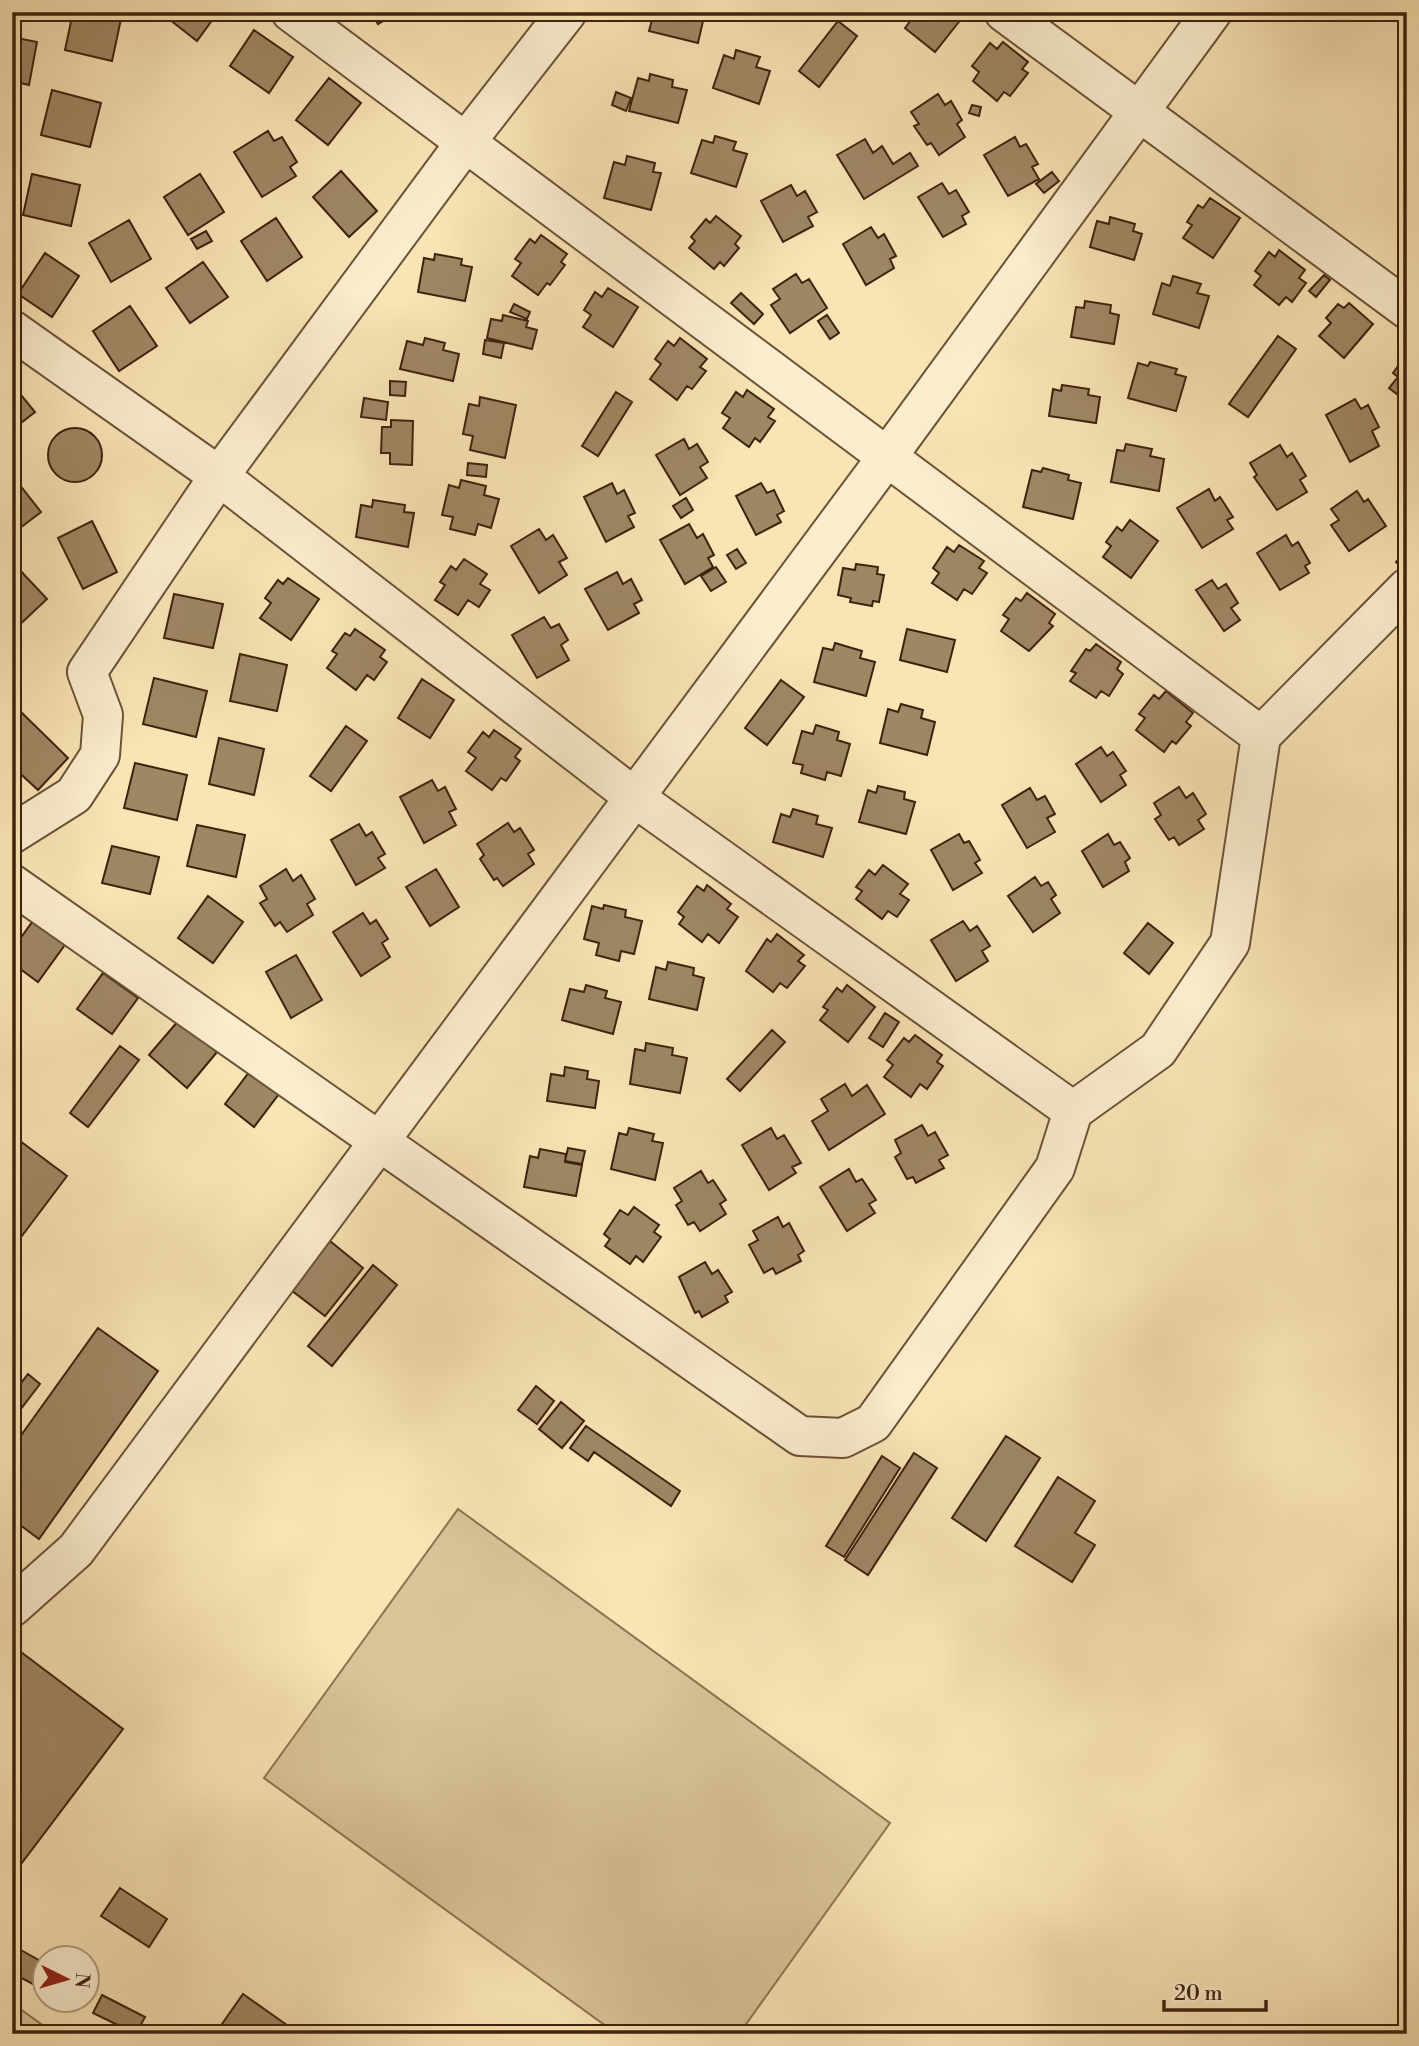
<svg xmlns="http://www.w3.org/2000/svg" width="1419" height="2046" viewBox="0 0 1419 2046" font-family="'Libre Bodoni',serif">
<rect width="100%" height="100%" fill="#f9e4b4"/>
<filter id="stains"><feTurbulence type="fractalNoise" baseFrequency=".00286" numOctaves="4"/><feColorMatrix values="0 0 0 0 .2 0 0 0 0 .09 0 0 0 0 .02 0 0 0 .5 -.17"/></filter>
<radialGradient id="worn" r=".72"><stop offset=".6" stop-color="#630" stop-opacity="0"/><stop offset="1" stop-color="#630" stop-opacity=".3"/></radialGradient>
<path fill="#d9c398" stroke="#8c7253" stroke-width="2" d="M458 1509 890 1823 739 2034H617L264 1778Z
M16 2006 55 2034H12V2012Z"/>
<path fill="#9f8764" stroke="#3e220e" stroke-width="2" d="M73 12H93L121 19 112 61 65 50Z
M160 12H218L197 41Z
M371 12H398L378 24Z
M654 12H705L698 43 649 31Z
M909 12H955L962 18 935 52 905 28 914 16Z
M838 21 857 36 819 87 799 71Z
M254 30 293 57 269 93 230 66Z
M12 37 37 42 29 85 12 81Z
M1003 42 1028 62 1022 69 1028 73 1010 96 1004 92 997 101 973 81 979 72 972 66 990 43 997 49Z
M736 50 760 57 756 67 770 71 759 104 713 88 724 55 734 59Z
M650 74 673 80 672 87 687 90 678 123 629 111 638 78 649 81Z
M329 78 361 103 328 145 296 120Z
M52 90 101 103 90 147 41 135Z
M616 92 631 98 626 111 612 105Z
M938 94 945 105 951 101 962 120 957 124 965 137 939 155 931 143 927 145 914 126 919 124 911 112Z
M972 105 981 107 979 116 969 113Z
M268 131 274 141 282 137 297 162 290 167 296 176 262 197 234 152Z
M715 136 736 142 733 150 747 154 736 187 691 173 702 140 713 143Z
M1015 137 1020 147 1026 144 1038 164 1032 167 1039 179 1008 196 984 155Z
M865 139 873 153 882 146 893 164 910 153 918 166 864 199 837 155Z
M627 156 655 163 653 172 661 173 651 210 604 198 614 162 625 165Z
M341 171 377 211 349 237 313 197Z
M1052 172 1059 181 1044 193 1036 184Z
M32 174 80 185 71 226 23 215Z
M200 174 224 212 188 235 164 197Z
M942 183 949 194 956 190 969 212 962 216 966 224 943 237 918 197Z
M791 185 797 196 805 191 817 212 808 217 813 226 783 242 761 201Z
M1210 198 1240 218 1213 258 1183 238 1192 225 1187 222 1198 205 1203 208Z
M716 216 741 236 735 244 739 248 724 266 720 262 714 269 689 248 695 241 691 237 706 219 710 223Z
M1110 217 1135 224 1133 231 1142 234 1134 260 1090 247 1097 221 1109 224Z
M276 218 302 257 267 281 241 241Z
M129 220 151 259 111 282 89 243Z
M871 227 878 238 884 234 896 256 890 259 894 268 866 285 843 244Z
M206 231 212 241 197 249 191 239Z
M541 235 567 254 561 262 565 265 550 285 547 283 538 295 512 276 521 263 515 259 530 239 535 243Z
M1279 250 1305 270 1299 278 1306 283 1292 302 1286 297 1279 305 1254 285 1261 276 1255 271 1269 252 1275 257Z
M45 253 79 276 52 317 18 294Z
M435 254 462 259 461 265 472 267 465 301 418 292 424 258 434 260Z
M203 262 228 297 190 323 166 288Z
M796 274 802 283 809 279 827 308 790 333 771 305 780 299 773 289Z
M1324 275 1330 280 1316 297 1309 291Z
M1173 276 1201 284 1197 293 1209 296 1199 328 1153 314 1162 283 1170 286Z
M608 288 638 307 613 347 583 327 591 315 584 310 595 292 602 297Z
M741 293 763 314 754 324 731 303Z
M1085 301 1111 305 1110 313 1119 315 1114 344 1071 337 1076 307 1084 308Z
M1349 303 1373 324 1344 358 1319 336 1331 323 1326 318 1338 304 1344 308Z
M514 304 530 312 527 319 510 312Z
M130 306 157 346 119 371 93 331Z
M503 315 528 321 526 327 537 330 532 349 487 338 491 319 502 321Z
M827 315 839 333 830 339 818 321Z
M1278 336 1296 349 1248 417 1229 404Z
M425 338 445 343 443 350 459 354 453 381 400 369 407 341 423 345Z
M680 338 707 359 700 367 706 371 692 389 687 386 677 400 650 379 661 364 655 359 668 341 674 346Z
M485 340 504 343 501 358 483 354Z
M1406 355 1407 356V402L1389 388 1398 377 1393 373Z
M1150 362 1177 369 1175 374 1186 377 1176 411 1128 398 1138 363 1148 366Z
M390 381 406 382 405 396 390 395Z
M12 384 35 412 12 430Z
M1062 385 1089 389 1088 395 1100 397 1096 423 1049 416 1053 389 1061 391Z
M747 390 774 409 768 417 775 421 760 442 755 438 749 447 723 428 730 418 722 413 736 392 743 397Z
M616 392 632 402 598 456 582 446Z
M480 397 516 405 505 458 470 450 473 436 463 434 469 404 479 406Z
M364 398 388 402 386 420 361 417Z
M1355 399 1361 409 1368 405 1379 427 1372 431 1379 446 1350 462 1326 415Z
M391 420 413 421 412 465 390 464V453H381L382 427H391Z
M48 455a27 27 0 1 1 54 0a27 27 0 1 1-54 0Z
M684 439 689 449 697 444 708 462 700 467 707 478 680 495 656 455Z
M1126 444 1152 449 1150 456 1164 459 1159 491 1111 482 1117 450 1124 451Z
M1280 445 1287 457 1292 453 1306 476 1300 480 1307 492 1277 510 1254 477 1257 475 1250 463Z
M468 463 487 465 486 477 467 475Z
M1043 468 1069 475 1068 480 1081 483 1073 519 1023 507 1032 470 1041 472Z
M12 475 41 512 12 534Z
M461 480 486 486 484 495 499 499 491 528 478 524 475 535 450 529 453 517 442 515 449 485 459 488Z
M612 483 617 494 624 490 635 513 628 516 634 527 606 542 584 497Z
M761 483 767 493 774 490 784 511 777 515 781 522 756 535 736 496Z
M1209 489 1215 501 1220 497 1233 517 1227 520 1233 529 1202 548 1177 508Z
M1357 491 1364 502 1368 499 1386 526 1349 551 1331 525 1339 520 1331 509Z
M686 498 693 510 681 518 673 506Z
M373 500 405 505 404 512 414 513 408 547 356 537 361 505 372 507Z
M1130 520 1158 541 1131 578 1103 557 1111 546 1106 542 1117 527 1122 531Z
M92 521 117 572 83 589 58 538Z
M689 524 697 538 703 534 714 555 708 558 713 567 685 584 660 540Z
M539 529 546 540 553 535 567 558 559 562 567 575 539 593 511 546Z
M1286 535 1292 546 1298 542 1310 563 1305 566 1309 573 1280 590 1257 553Z
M959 545 984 561 979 568 987 573 972 594 964 589 957 600 932 583 939 573 933 568 947 547 954 552Z
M737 549 746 563 736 569 727 555Z
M1404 554 1407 563 1402 568 1396 562Z
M464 559 487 574 480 584 490 590 479 607 468 600 458 615 435 600 445 585 440 582 451 566 456 570Z
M856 564 878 567 877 574 884 575 879 602 873 601 872 606 850 602 851 598 838 595 843 568 855 570Z
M16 566 47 599 15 629 12 626V569Z
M716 567 726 582 711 591 701 576Z
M617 572 623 584 631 579 642 600 634 604 639 613 608 630 585 589Z
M288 578 319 599 291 640 260 618 271 603 265 598 278 580 283 584Z
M1212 580 1218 589 1226 584 1238 603 1231 608 1240 620 1224 631 1196 590Z
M1027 593 1055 614 1049 623 1053 626 1029 651 1001 631 1009 619 1003 615 1016 598 1021 601Z
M174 594 223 604 213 648 164 638Z
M544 617 551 628 559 624 568 640 561 645 569 660 537 678 512 635Z
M355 629 385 650 380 657 387 662 374 680 367 675 356 690 327 668 337 654 332 651 345 633 350 636Z
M907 629 955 640 947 672 900 660Z
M835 643 862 651 860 658 875 662 866 696 814 682 823 648 833 650Z
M1096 644 1121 662 1117 669 1123 674 1109 696 1101 691 1096 698 1070 681 1076 673 1071 671 1086 649 1090 651Z
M240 654 287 665 277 711 230 701Z
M154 678 207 691 196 737 143 724Z
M422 679 454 700 430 738 398 718Z
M781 680 804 697 767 745 745 728Z
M1166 691 1193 713 1186 722 1191 726 1176 744 1172 741 1164 752 1136 730 1145 718 1139 714 1154 695 1159 699Z
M901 704 923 710 921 718 935 722 927 755 880 743 888 709 898 712Z
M19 710 68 758 38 790 12 766V717Z
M816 725 839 732 837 740 850 744 841 776 827 772 825 780 801 773 803 765 793 763 802 731 813 734Z
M346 726 367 741 331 791 310 776Z
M494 730 521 749 515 757 520 761 506 781 501 778 492 790 466 771 476 758 468 752 483 732 489 737Z
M219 738 264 749 254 795 209 784Z
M1101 747 1107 756 1113 752 1126 771 1120 775 1126 785 1101 802 1076 764Z
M135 763 187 775 177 820 124 808Z
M432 780 438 791 445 787 456 809 449 812 456 825 424 843 400 797Z
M878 786 905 792 904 799 915 802 906 834 859 822 868 790 876 793Z
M1179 787 1186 798 1193 793 1206 814 1198 820 1204 829 1179 845 1174 837 1169 840 1155 819 1161 815 1154 803Z
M1030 788 1037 800 1045 796 1055 814 1047 818 1055 832 1027 848 1002 805Z
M793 809 818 816 816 824 832 828 823 857 773 842 781 814 790 817Z
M508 823 514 832 520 828 534 850 528 854 534 864 503 886 497 878 494 880 480 859 484 855 477 844Z
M359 824 366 836 372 832 385 854 378 858 385 868 356 885 331 840Z
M197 825 245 835 236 877 187 866Z
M959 834 964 843 969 841 980 860 975 863 982 873 953 890 931 850Z
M1108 834 1114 845 1120 842 1130 858 1125 862 1129 871 1103 887 1082 851Z
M112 846 159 857 150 894 102 883Z
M883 865 908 884 900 894 909 900 897 917 888 911 882 919 856 899 862 891 856 887 869 870 875 875Z
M286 869 293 881 301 875 315 899 307 904 313 915 287 932 280 922 275 926 260 903 267 899 260 886Z
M436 869 459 907 430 926 406 887Z
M1035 877 1041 886 1048 882 1056 895 1051 899 1060 913 1033 932 1008 896Z
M707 885 731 904 727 909 738 917 719 943 708 934 702 942 679 924 684 917 678 912 697 886 704 891Z
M208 896 243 922 213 963 178 938Z
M604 905 626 910 625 917 642 921 634 954 621 951 619 961 596 955 599 943 584 939 592 906 603 909Z
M363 913 370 924 376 920 388 939 382 943 390 957 361 976 333 932Z
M35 918 67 942 38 982 12 963V950Z
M963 921 970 931 977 926 990 946 982 951 988 961 956 981 931 940Z
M1148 923 1173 943 1149 974 1124 953Z
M777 934 804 955 798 961 805 966 787 988 780 983 773 992 746 971 767 939 771 942Z
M296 955 322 1000 291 1018 266 972Z
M668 962 694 968 693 975 704 978 697 1010 649 999 656 967 666 970Z
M103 973 138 998 112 1034 77 1009Z
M586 985 607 991 605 998 621 1002 613 1034 562 1020 570 989 584 992Z
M847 985 875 1007 848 1042 820 1020 828 1010 823 1007 837 988 842 992Z
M885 1013 899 1022 883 1047 869 1038Z
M179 1020 217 1052 187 1088 149 1055Z
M772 1030 785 1042 740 1091 727 1079Z
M915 1035 942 1055 937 1062 943 1066 927 1089 920 1084 911 1097 884 1077 893 1065 887 1060 904 1038 909 1042Z
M646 1043 673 1048 672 1055 687 1058 680 1093 630 1084 635 1049 645 1051Z
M120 1046 139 1060 88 1127 70 1113Z
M253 1067 282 1090 254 1127 225 1104Z
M565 1067 588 1071 587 1079 599 1081 595 1108 547 1101 551 1074 564 1076Z
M845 1084 852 1096 867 1085 885 1114 829 1150 812 1121 828 1111 821 1099Z
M922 1125 928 1136 935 1132 948 1155 939 1160 944 1168 916 1183 913 1177 907 1179 895 1157 901 1153 895 1140Z
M629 1128 654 1134 652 1141 663 1143 655 1180 611 1169 619 1133 627 1135Z
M771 1128 777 1139 784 1135 801 1163 792 1167 796 1173 769 1190 742 1145Z
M12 1135 67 1176 12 1249Z
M568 1148 585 1151 582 1164 565 1161Z
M540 1149 566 1154 565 1162 582 1165 576 1196 524 1187 530 1156 538 1158Z
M849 1169 856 1182 862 1179 876 1200 869 1204 875 1213 847 1231 820 1187Z
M701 1171 708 1183 713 1180 726 1200 720 1204 726 1214 700 1231 694 1222 688 1225 676 1205 682 1201 674 1188Z
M634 1207 659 1225 654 1232 661 1237 643 1262 636 1256 630 1264 605 1246 610 1239 604 1234 620 1210 628 1215Z
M778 1217 783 1227 789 1223 804 1251 798 1255 801 1261 776 1274 773 1268 764 1273 749 1245 758 1240 753 1231Z
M330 1241 363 1268 325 1316 291 1290Z
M705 1262 712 1274 718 1270 732 1292 725 1296 728 1302 702 1317 699 1311 695 1313 679 1277Z
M373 1265 397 1285 332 1366 308 1346Z
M98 1328 158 1371 39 1539 12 1519V1448Z
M28 1374 40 1384 17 1414 12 1410V1395Z
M536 1386 554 1401 537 1424 518 1410Z
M561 1402 584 1421 562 1448 539 1429Z
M586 1426 680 1491 671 1506 594 1452 588 1461 570 1448Z
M1006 1436 1040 1458 986 1541 952 1518Z
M914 1453 937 1468 868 1575 845 1560Z
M882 1456 900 1468 844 1557 826 1546Z
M1058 1477 1095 1501 1075 1533 1095 1545 1072 1582 1015 1546Z
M13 1646 123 1729 12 1876V1647Z
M120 1888 167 1919 149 1947 101 1916Z
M19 1949 46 1964V1991L12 1973V1962Z
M243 1994 291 2028 287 2034H215Z
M102 1995 145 2017 136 2034 93 2013Z"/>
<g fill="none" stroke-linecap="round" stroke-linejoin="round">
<defs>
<path id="street" d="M291 12 1261 736
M1004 12 1407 309
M12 330 219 476 634 797 1073 1111
M12 834 74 795 100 755 103 715 87 672 219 476 465 143 567 12
M12 884 800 1436 843 1438 873 1423 1055 1168 1073 1111 1158 1050 1230 943 1261 736 1407 588
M12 1607 76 1550 887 457 1212 12"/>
</defs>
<use href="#street" stroke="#6d5238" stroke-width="42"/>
<use href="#street" stroke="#fbedce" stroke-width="38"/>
</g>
<rect width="1419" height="2046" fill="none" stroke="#f9e4b4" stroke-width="42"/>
<rect x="14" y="14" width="1391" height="2018" fill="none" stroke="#3e220e" stroke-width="3.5"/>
<rect x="21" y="21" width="1377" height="2004" fill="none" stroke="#3e220e" stroke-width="2"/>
<g transform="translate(66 1979) rotate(95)"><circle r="33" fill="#fbedce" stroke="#af9c81" stroke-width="2"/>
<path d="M0-5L12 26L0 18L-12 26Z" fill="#8f2418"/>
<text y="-10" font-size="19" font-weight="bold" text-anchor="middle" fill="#3e220e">N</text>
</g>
<path d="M1164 2000v10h102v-10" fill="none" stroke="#3e220e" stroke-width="3.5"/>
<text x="1174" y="2000" font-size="21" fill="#3e220e" stroke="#fbedce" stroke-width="5" paint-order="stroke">20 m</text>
<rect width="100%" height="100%" filter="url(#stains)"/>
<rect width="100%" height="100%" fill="url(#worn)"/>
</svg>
